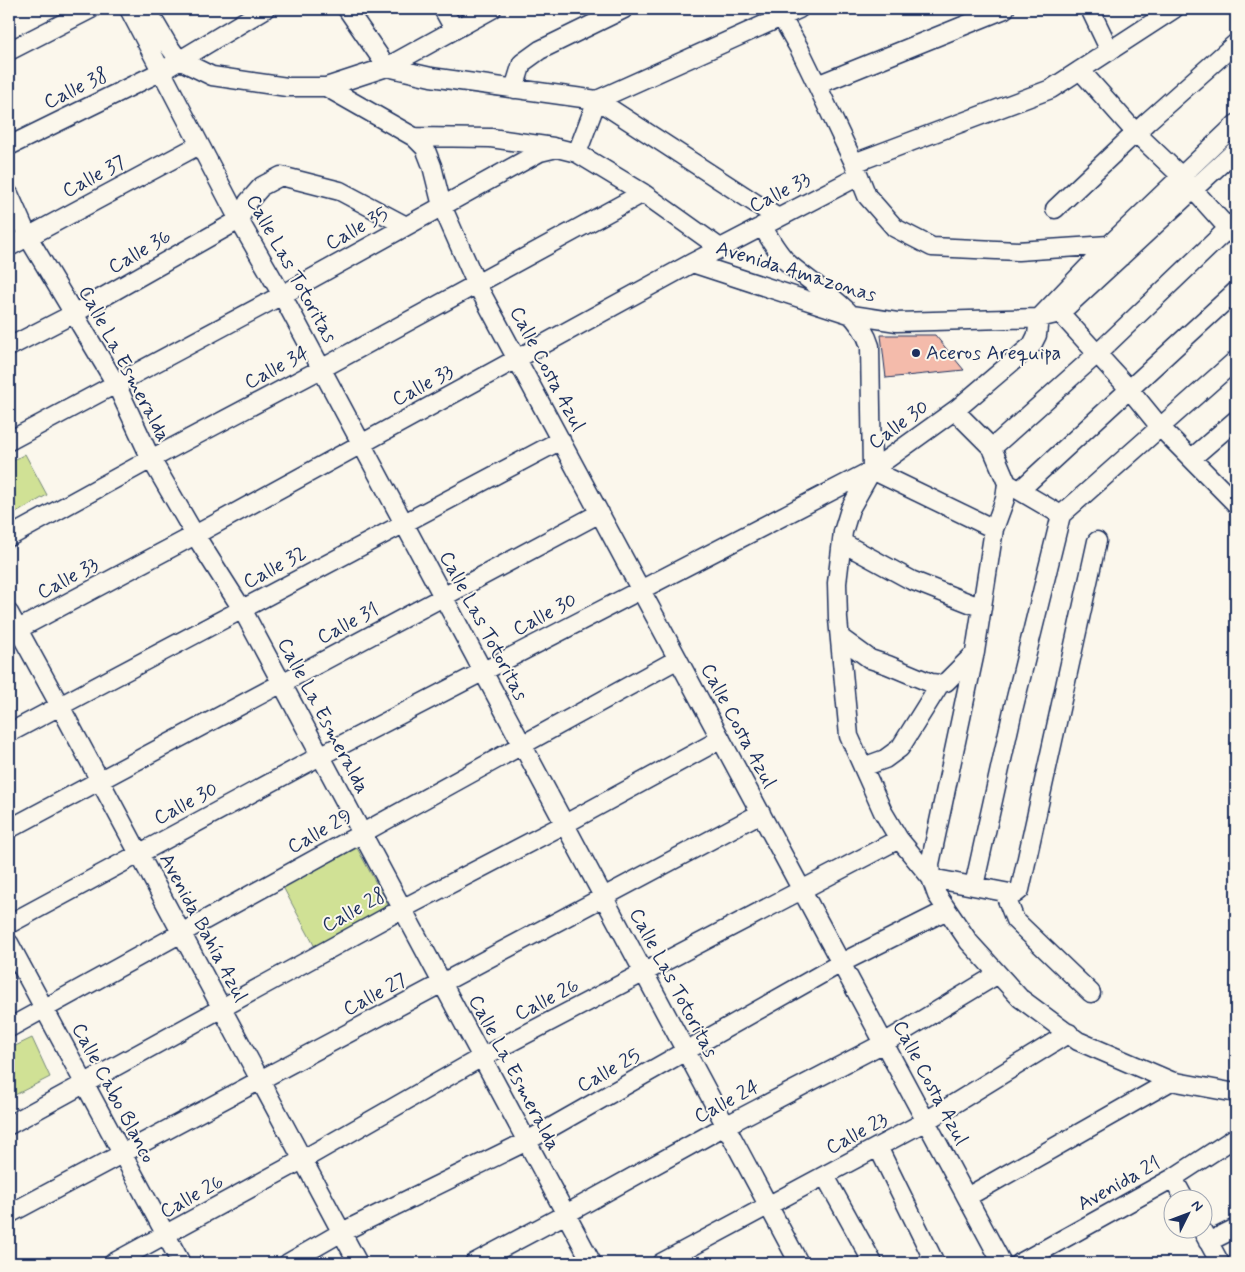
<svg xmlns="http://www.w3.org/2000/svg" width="1245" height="1272" viewBox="0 0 1245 1272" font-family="Mynerve,sans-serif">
<rect width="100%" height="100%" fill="#fbf7ec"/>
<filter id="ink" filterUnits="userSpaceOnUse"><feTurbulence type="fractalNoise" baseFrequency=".02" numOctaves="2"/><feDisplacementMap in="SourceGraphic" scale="10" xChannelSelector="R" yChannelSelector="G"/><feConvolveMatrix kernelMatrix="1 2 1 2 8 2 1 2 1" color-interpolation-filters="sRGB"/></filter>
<g filter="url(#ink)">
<path fill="#d0e195" stroke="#76887a" d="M25 454 47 495 9 517V463Z
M357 848 389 907 315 947 283 887Z
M32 1038 50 1077 9 1098V1049Z"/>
<path fill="#f4bbab" stroke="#1b2f5e" d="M881 335H935L964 370 886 378Z"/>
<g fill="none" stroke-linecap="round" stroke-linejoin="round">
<defs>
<path id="minor" d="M129 9 239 220 282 295 799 1263
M147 9 168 45 179 60 212 76 287 87H326L387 67 492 9
M347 9 387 67 431 77 597 100 778 218
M443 9 454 29
M777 9 799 48 817 85 854 163 867 196 895 228 932 247 1018 251 1109 245 1121 257
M1090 9 1110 51
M9 51 91 9
M1080 70 1136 133 1181 176 1235 236
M817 85 1005 9
M326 87 414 137 425 148 432 166 442 206 476 283 1002 1263
M514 89 522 63 540 50 624 9
M414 137 491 138 553 147
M9 146 162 71 265 9
M577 153 597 100 799 9
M854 163 1051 89 1174 9
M9 194 28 237 116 384 151 459 195 535 242 609 592 1263
M1055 209 1147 122 1236 43
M762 226C770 239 778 254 789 264 816 287 860 311 870 346L872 470 850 509 843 532 837 583 838 619 849 736 883 812 899 839 931 878 1015 894 1020 890 1097 541
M9 247 199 145
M692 263 852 315 897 322 1039 318 1060 313 1236 150
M1060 313 1130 390 1161 428 1236 504
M1041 316 1109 245 1236 124
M9 347 75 313 239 220 248 202 262 186 281 176 340 191 406 226
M958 408 960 416 992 448 1007 483 1005 499 994 529 975 652 930 864 931 878 937 895 969 942 1020 998 1078 1041 1171 1081 1236 1093
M9 441 282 295 540 152 557 148 577 153 643 193 720 248
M992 448 1097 354 1236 221
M1192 458 1236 420
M872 470 994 529
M1010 485 1061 515
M1020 490 1236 291
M9 537 151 459 321 369 643 193
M843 543 911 580 982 608
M9 613 60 706 358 1263
M9 634 195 535 692 263 859 176
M841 638 870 659 888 665 931 683 940 684 946 682 975 653
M9 733 561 440
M863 767 885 759 900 748 940 684
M9 829 600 513
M974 886 1013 710 1061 515 1236 360
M1004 892 1015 920 1091 993
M9 924 320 756 872 470 958 408 1032 345 1037 335 1039 318
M9 943 181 1263
M9 1028 678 659
M9 1125 402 909 565 824 721 739
M878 1147 935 1263
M825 1176 873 1263
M1173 1178 1185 1200
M967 1197 1171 1081
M9 1214 761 813
M1202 1230 1220 1263
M1208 1242 1236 1228
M113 1263 302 1160 482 1057 899 839
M288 1263 342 1232 527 1141 841 963 947 910
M474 1263 566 1214 725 1126 884 1043 998 974
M661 1263 926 1121 1069 1033
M1020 1263 1173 1178 1236 1137"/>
</defs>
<use href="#minor" stroke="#1b2f5e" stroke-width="21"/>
<use href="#minor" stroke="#fbf7ec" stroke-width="18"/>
</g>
</g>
<circle fill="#1b2f5e" stroke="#fbf7ec" stroke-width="2" cx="916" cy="353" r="5"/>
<g text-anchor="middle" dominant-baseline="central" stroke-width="4" stroke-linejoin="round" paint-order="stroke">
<g font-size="20" fill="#1b2f5e" stroke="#fbf7ec">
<text transform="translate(76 89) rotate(-26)">Calle 38</text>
<text transform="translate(94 177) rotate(-28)">Calle 37</text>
<text transform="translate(780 193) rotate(-27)">Calle 33</text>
<text transform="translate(357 229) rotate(-29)">Calle 35</text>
<text transform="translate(140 252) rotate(-30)">Calle 36</text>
<text transform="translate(291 269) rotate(61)">Calle Las Totoritas</text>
<text transform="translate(796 272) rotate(17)">Avenida Amazonas</text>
<text transform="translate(124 364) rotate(62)">Calle La Esmeralda</text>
<text transform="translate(277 368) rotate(-28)">Calle 34</text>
<text transform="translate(547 369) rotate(62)">Calle Costa Azul</text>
<text transform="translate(423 386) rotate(-28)">Calle 33</text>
<text transform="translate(899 425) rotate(-36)">Calle 30</text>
<text transform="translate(275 568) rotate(-28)">Calle 32</text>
<text transform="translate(68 579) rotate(-28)">Calle 33</text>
<text transform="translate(545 615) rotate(-28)">Calle 30</text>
<text transform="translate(348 624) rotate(-28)">Calle 31</text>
<text transform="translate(483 626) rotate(62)">Calle Las Totoritas</text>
<text transform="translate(323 716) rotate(62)">Calle La Esmeralda</text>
<text transform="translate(738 726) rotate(62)">Calle Costa Azul</text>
<text transform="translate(186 804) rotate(-28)">Calle 30</text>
<text transform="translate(320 832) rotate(-29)">Calle 29</text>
<text transform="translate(354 911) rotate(-29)">Calle 28</text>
<text transform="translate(203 928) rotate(62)">Avenida Bahía Azul</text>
<text transform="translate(673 983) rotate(62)">Calle Las Totoritas</text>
<text transform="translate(375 995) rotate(-28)">Calle 27</text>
<text transform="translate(547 1000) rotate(-27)">Calle 26</text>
<text transform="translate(609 1071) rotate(-29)">Calle 25</text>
<text transform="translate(514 1073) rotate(62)">Calle La Esmeralda</text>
<text transform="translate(930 1083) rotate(62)">Calle Costa Azul</text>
<text transform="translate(113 1093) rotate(62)">Calle Cabo Blanco</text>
<text transform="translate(727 1102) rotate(-28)">Calle 24</text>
<text transform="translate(857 1134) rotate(-28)">Calle 23</text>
<text transform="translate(1119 1184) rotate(-29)">Avenida 21</text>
<text transform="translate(192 1197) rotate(-29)">Calle 26</text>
</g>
<g font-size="20" fill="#1b2f5e" stroke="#fbf7ec" text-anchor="start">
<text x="926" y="353">Aceros Arequipa</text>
</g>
</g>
<rect width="1245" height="1272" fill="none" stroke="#fbf7ec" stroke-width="30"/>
<rect x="15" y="15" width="1215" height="1242" fill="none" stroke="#1b2f5e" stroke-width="2" filter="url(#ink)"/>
<g transform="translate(1188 1214) rotate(48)"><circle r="24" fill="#fbf7ec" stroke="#a1a7b3"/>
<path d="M0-4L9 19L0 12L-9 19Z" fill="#1b2f5e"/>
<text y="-8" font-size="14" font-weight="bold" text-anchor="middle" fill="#1b2f5e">N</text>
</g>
</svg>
